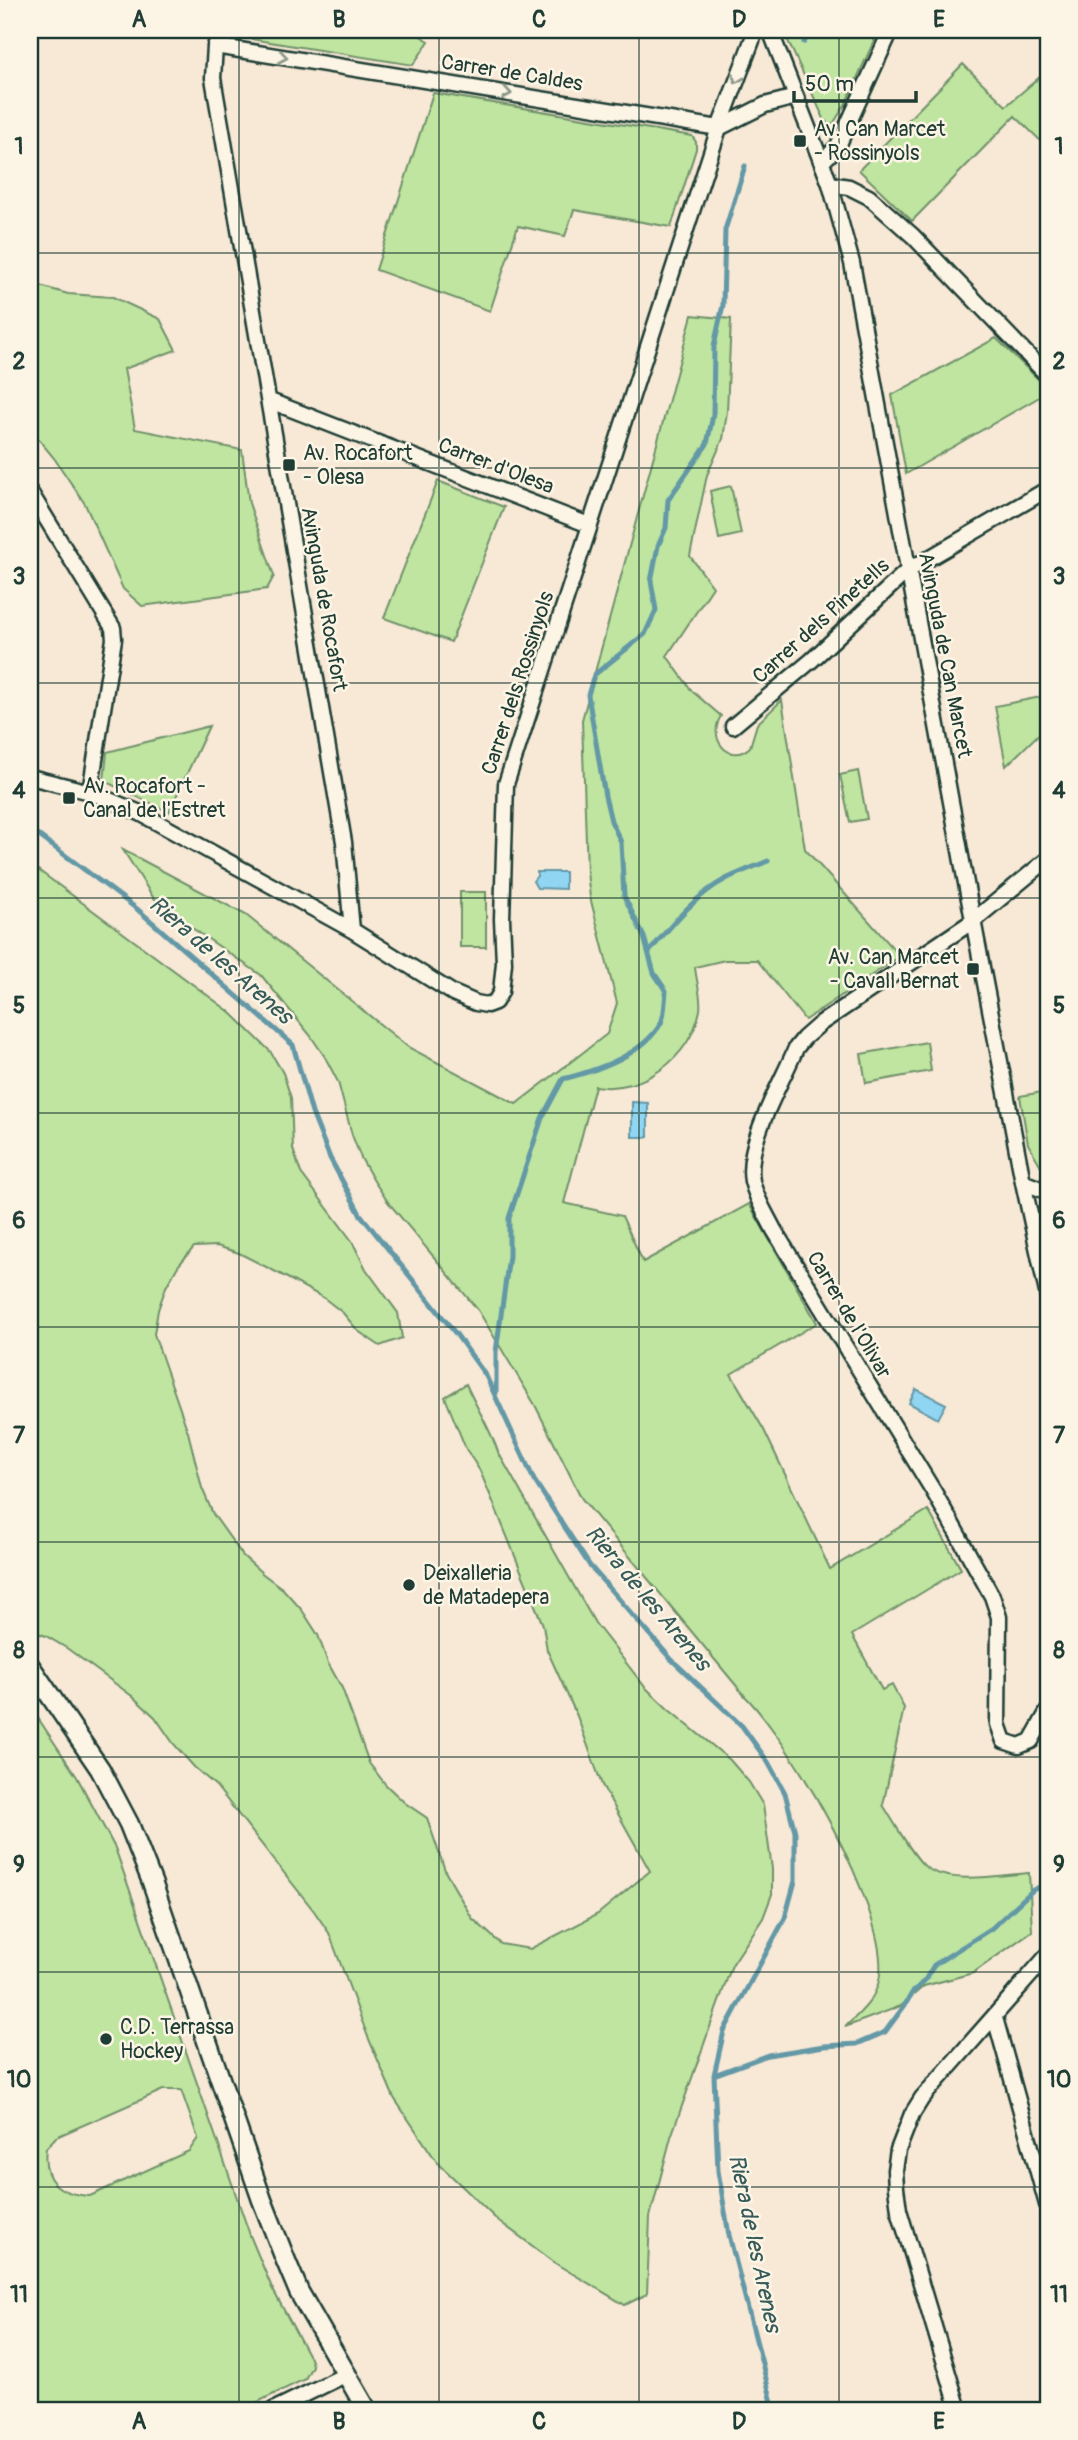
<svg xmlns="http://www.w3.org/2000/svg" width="1078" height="2440" viewBox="0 0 1078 2440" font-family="Pangolin,sans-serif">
<rect width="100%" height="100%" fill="#f8e8d6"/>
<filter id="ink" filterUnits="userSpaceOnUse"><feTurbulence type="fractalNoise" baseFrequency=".0143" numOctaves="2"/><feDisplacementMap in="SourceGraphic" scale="14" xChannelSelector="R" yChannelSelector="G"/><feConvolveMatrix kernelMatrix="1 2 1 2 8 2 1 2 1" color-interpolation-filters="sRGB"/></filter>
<g filter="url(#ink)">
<path fill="#bfe5a0" stroke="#6f916a" stroke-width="2" fill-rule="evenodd" d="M239 30H410L429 41 413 65 245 38 242 37Z
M783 30H879L845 105 833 124H828L824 119Z
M963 64 1006 106 1048 70V148L1015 116 912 221 859 170Z
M433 93 692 136 696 142V149L671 227 574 210 565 236 518 226 490 311 376 270Z
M30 283 68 294 113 297 160 319 176 350 124 369 135 429 242 450 249 503 274 576 267 589 142 606 123 589 85 504 54 458 30 429Z
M692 315 731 319 727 412 723 439 707 475 690 556 713 587 667 656 692 691 721 716C707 738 729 766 750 747L757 724 782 700 805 849 900 956 805 1020 757 960H725L695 967C696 980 702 997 700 1010 691 1058 642 1094 595 1086L564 1203 622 1216 643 1262 749 1204 817 1323 731 1374 764 1430 830 1569 928 1510 961 1569 852 1635 882 1690 892 1685 904 1708 883 1805C893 1820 914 1859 927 1868 952 1885 1000 1875 1029 1873L1032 1931 973 1973 924 1986 901 2006 845 2027C861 2012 877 1999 880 1975 887 1906 792 1744 744 1695L582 1499 535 1405 478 1310 388 1202 374 1181 361 1158 352 1135 338 1082 325 1057 310 1035 261 975 173 915 153 897 123 850 246 915 408 1047 516 1104 607 1034 617 1003 590 897 587 872 582 720Z
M996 338 1048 389V392L906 474 892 395Z
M438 481 504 507 451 642 384 618Z
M731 486 741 534 719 539 710 491Z
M1041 697 1047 726 1006 766 995 706Z
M209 726 169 812 104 781 107 752Z
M858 771 867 819 850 822 840 775Z
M30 864 230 1012 270 1051 283 1073 291 1098 293 1149 301 1173 352 1241 366 1269 398 1313 402 1338 380 1346 358 1331 343 1313 324 1298 280 1274 239 1253 217 1246 194 1247 178 1266 166 1287 158 1310 154 1334 188 1432 202 1488 213 1514 243 1556 263 1574 283 1589 302 1610 318 1635 328 1663 342 1688 369 1763 386 1785 405 1803 427 1818 446 1873 472 1918 501 1944 530 1949 598 1914 650 1871 602 1785 577 1716 547 1650 543 1625 491 1497 480 1471 466 1449 445 1397 466 1384C476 1407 490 1428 498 1452L595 1623 645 1687 668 1709 730 1760 749 1782 763 1805 772 1869V1894L763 1918 732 1965 671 2137 650 2217 647 2294 625 2305 558 2265 495 2218 437 2162 394 2098 368 2037 329 1933 314 1911 216 1786 194 1767 173 1743 155 1717 132 1696 68 1649 46 1636 30 1630Z
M460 892H486V947H460Z
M927 1042 931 1071 866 1083 861 1054Z
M1048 1091V1164L1041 1166 1028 1144 1020 1096Z
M30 1706 77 1777 115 1848 251 2238 272 2288 311 2360 312 2366 305 2379 241 2410H30ZM163 2090H181L198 2138 189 2151 90 2196C58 2194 42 2181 46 2148L56 2137Z"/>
<path fill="#90d5f2" stroke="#6398a6" stroke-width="2" d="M537 872H565V889L537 888 533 881 537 876Z
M632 1102 648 1103V1137H632Z
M916 1389 946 1404 938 1419 909 1403Z"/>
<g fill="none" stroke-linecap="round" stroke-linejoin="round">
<path stroke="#6398a6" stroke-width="5" d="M804 42 812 30
M30 829 137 909 293 1045 312 1113 330 1158 360 1214 456 1334 486 1376 534 1480 590 1566 671 1659 742 1726 768 1762 785 1793 795 1832V1881L785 1918 724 2031 714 2075 718 2171 729 2235 774 2410
M649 952C671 926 695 895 726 879 740 872 754 867 768 861
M496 1393V1352L509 1256V1218L542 1118 563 1079C595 1071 643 1055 661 1023 665 1015 665 1000 666 991L654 973 644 937 624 896 621 842 611 821 605 796 588 695 594 675 645 634 656 610 651 581 658 546 666 528 668 500 707 444 713 415 714 346 723 305 725 230 745 166
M714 2075 768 2055 824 2046 857 2044 885 2032 905 2005 912 1993 925 1980 934 1965 992 1928 1033 1890 1048 1883"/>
<defs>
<path id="minor" d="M223 30 215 46 213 78 344 842 352 930
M770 30 830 184 852 263 965 878 1023 1182 1048 1297
M215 46 719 128
M719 128 765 105 796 97
M822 162 838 146 891 30
M830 184 849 187 869 197 913 236 1048 376
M270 401 589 525
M30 492 113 628 114 639 90 792
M733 726 812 660 907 571 1048 489
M30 777 90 792 140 813 352 930 453 993 476 1003 487 1005 495 1002 501 992 504 963 502 919 506 784 719 128 756 30
M1048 859 973 921 821 1023 804 1038 796 1048C781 1085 745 1142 752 1181 756 1199 766 1214 774 1230L934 1492 992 1596 999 1617 998 1724 1004 1741 1019 1746 1031 1741 1048 1711
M1023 1182 1048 1192
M995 2018 1048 2208
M273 2410 347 2374
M959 2410 899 2210 896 2188 895 2170 898 2150 912 2114 922 2098 1048 1955"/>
<path id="tertiary" d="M30 1666 100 1769 129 1824 152 1882 262 2200 286 2261 299 2292 367 2410"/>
</defs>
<use href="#minor" stroke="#1f3d34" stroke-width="19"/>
<use href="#tertiary" stroke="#1f3d34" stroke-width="23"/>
<use href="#minor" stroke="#fcf5e5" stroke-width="14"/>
<use href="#tertiary" stroke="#fcf5e5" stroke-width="18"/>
</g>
<defs><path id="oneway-chevron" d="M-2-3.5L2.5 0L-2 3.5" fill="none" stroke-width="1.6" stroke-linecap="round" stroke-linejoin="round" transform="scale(1.75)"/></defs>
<g stroke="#8e998c">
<use href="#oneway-chevron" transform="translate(283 57) rotate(9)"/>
<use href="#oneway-chevron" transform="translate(737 79) rotate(111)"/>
<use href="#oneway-chevron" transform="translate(507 93) rotate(9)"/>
</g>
</g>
<path fill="none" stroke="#1f3d34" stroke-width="2" stroke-opacity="0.55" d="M239 30V2410M439 30V2410M639 30V2410M839 30V2410M30 253H1048M30 468H1048M30 683H1048M30 898H1048M30 1113H1048M30 1327H1048M30 1542H1048M30 1757H1048M30 1972H1048M30 2187H1048"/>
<g fill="#1f3d34" stroke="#fcf5e5" stroke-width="2.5">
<rect x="793" y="134" width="14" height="14" rx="3.5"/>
<rect x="282" y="458" width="14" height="14" rx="3.5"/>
<rect x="62" y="791" width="14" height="14" rx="3.5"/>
<rect x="966" y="962" width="14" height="14" rx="3.5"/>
<circle cx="409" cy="1585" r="7"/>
<circle cx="106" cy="2039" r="7"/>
</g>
<g text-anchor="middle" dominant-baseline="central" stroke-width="5" stroke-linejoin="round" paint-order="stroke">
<g font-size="21" fill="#1f3d34" stroke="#fcf5e5">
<text transform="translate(512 73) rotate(9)">Carrer de Caldes</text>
<text transform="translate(496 466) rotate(21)">Carrer d'Olesa</text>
<text transform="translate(324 599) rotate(80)">Avinguda de Rocafort</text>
<text transform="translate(821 621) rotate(-42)">Carrer dels Pinetells</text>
<text transform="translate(945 655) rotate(79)">Avinguda de Can Marcet</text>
<text transform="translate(518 683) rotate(-72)">Carrer dels Rossinyols</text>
<text transform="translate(849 1315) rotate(59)">Carrer de l'Olivar</text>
</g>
<g font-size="21" fill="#1f3d34" stroke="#fcf5e5" text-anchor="start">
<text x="814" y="129">Av. Can Marcet<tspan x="814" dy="24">- Rossinyols</tspan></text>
<text x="303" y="453">Av. Rocafort<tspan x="303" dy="24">- Olesa</tspan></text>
<text x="83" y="786">Av. Rocafort -<tspan x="83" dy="24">Canal de l'Estret</tspan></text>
<text x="959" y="957" text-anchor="end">Av. Can Marcet<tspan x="959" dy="24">- Cavall Bernat</tspan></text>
<text x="423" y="1573">Deixalleria<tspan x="423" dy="24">de Matadepera</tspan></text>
<text x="120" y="2027">C.D. Terrassa<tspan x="120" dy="24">Hockey</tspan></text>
</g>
<g font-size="23" font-style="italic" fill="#365b5a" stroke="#fcf5e5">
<text transform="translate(221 960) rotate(41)">Riera de les Arenes</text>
<text transform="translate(648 1598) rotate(50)">Riera de les Arenes</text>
<text transform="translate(755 2243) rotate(78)">Riera de les Arenes</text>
</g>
</g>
<rect width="1078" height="2440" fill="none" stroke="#fcf5e5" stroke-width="77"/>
<path d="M794 91v10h122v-10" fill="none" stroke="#1f3d34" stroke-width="3.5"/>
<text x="805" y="91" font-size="21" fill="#1f3d34" stroke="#fcf5e5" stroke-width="5" paint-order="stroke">50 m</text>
<rect x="38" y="38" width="1002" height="2364" fill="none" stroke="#1f3d34" stroke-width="2.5"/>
<g font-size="23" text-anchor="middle" font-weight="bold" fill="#1f3d34">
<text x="139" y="27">A</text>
<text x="339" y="27">B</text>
<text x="539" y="27">C</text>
<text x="739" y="27">D</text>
<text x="939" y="27">E</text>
<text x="19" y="154">1</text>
<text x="1059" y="154">1</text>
<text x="19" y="369">2</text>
<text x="1059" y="369">2</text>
<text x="19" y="584">3</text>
<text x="1059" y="584">3</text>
<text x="19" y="798">4</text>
<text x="1059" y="798">4</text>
<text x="19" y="1013">5</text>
<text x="1059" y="1013">5</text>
<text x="19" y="1228">6</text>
<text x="1059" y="1228">6</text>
<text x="19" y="1443">7</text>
<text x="1059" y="1443">7</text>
<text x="19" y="1658">8</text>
<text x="1059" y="1658">8</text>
<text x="19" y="1872">9</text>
<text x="1059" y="1872">9</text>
<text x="19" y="2087">10</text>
<text x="1059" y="2087">10</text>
<text x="19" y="2302">11</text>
<text x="1059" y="2302">11</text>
<text x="139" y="2429">A</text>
<text x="339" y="2429">B</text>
<text x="539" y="2429">C</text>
<text x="739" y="2429">D</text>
<text x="939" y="2429">E</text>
</g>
</svg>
